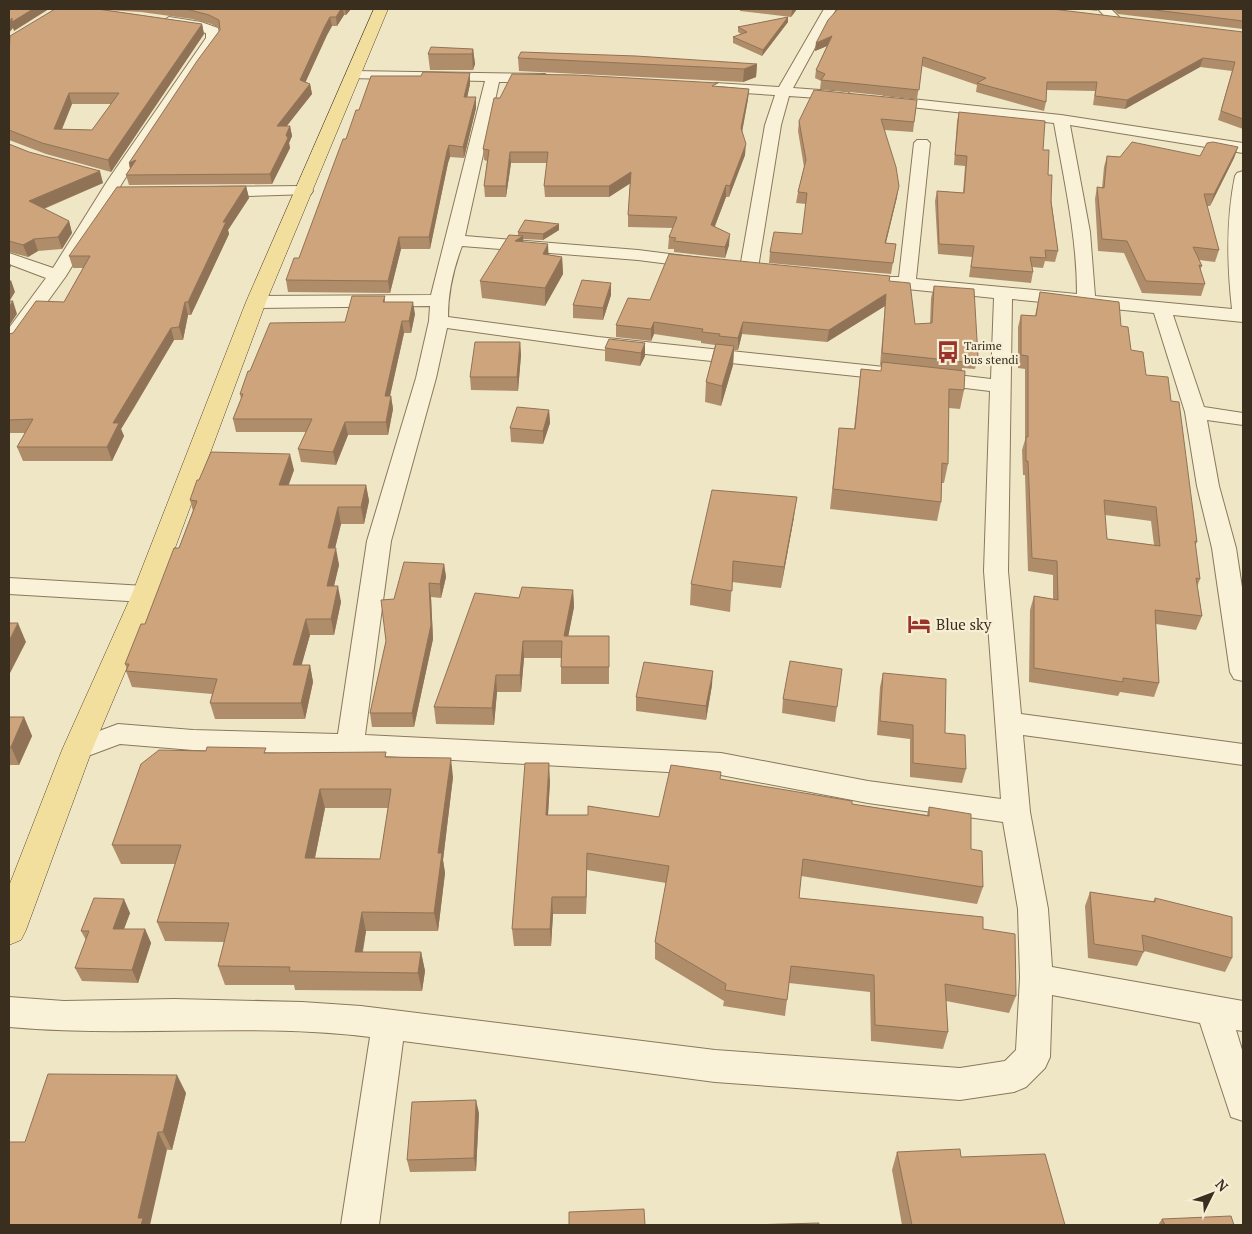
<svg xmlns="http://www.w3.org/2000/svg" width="1252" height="1234" viewBox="0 0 1252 1234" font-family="'PT Serif',serif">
<rect width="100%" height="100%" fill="#efe6c6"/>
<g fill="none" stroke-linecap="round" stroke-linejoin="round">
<defs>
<path id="minor" d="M824 9H836L793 88 847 92 854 96 847 100 789 96 781 125 758 268 755 272H743L740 268 765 125 775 95 715 91 708 87 715 83 779 87Z
M1098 9H1111L1121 19 1115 23 1110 22Z
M169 17 201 22 218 28 220 38 197 69 124 180 66 276 16 345 9 347V328L46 278 9 264V253L53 268 108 180 206 38V33L164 24 163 21Z
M353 71 545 74 552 78 545 82H499L465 236 638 250 701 258 707 259 710 263 707 267 701 268 638 260 462 246C453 270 448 292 448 317L598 337 894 368 901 370 904 374 901 378 894 380 598 349 447 328 436 378 391 541 365 735 721 753 868 781 1001 799 984 571 990 391 932 384 925 382 922 378 925 374 932 372 991 379 994 298 878 286 872 285 869 281 872 277H899L914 143 917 140H927L930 143 916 279 1077 294C1077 236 1064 180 1054 123L884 104 877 100 884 96 1061 115 1243 143V153L1070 125 1090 232 1095 296 1232 309C1227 264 1226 220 1235 176L1237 173 1243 171V322L1173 315 1204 407 1243 413V425L1207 420 1219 486 1236 548 1243 594V681L1234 679 1230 672 1212 548 1197 486 1185 412 1154 313 1012 299 1008 571 1021 714 1243 744V765L1023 735 1030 812 1048 909 1052 967 1243 1001V1031L1236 1030 1243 1053V1121L1231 1117 1200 1023 1052 995 1050 1057 1045 1068 1026 1087 1014 1092 960 1100 715 1082 403 1041 379 1225H341L370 1037C250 1022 129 1038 9 1027V997L64 1001 174 999 302 1002 361 1006 715 1050 960 1068 1005 1061 1016 1050 1020 978 1018 909 1003 822 868 803 721 775 382 756 193 750 120 744 77 760 67 757 63 750 67 743 118 724 193 730 338 734 367 541 416 378 429 321 430 306 256 308 249 306 247 302 249 298 256 296 431 295 485 81 348 78 346 75Z
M305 186 311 188 313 191 311 194 215 197 209 195 207 192 209 189 215 187Z
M9 578 145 586 154 588 157 594 154 600 145 602 9 594Z"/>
<path id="major" d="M374 9H388L266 302 158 594 92 750 26 930 21 940 9 945V886L62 750 132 594 246 302Z"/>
</defs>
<use href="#minor" stroke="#8a785b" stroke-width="2"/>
<use href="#major" stroke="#58462f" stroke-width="1"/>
<use href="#minor" fill="#f9f2d9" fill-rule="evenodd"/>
<use href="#major" fill="#f2df9e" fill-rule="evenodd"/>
</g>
<path fill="#b08d6a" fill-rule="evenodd" d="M55 9H351L346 15H344L337 26H332L327 35 305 82 310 84 312 94 286 126H290L292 136 289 143 290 148 272 184 129 185 126 175 130 169 129 163 220 30V29L211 24 192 19 141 12 106 10 202 24 204 34 111 172 46 154 9 140V57ZM72 104H111L92 130 62 129Z
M740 9H797L791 17 740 11Z
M1079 9H1098L1097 11Z
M1113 9H1243V29L1118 14Z
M788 17V22L762 56 733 43V37L741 34 738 32V27Z
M1243 32V129L1218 120 1232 71 1200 67 1125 109 1093 105 1095 91 1046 90V102L1044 111 976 92 977 85 922 66 917 99 820 89 821 81 815 78 816 70 827 46 815 51 816 43Z
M473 49 475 64 473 70H430L428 54Z
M518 58 757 64 756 77 743 82 519 71Z
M470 84 467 97 476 108 464 158 450 157 448 163 430 249H401L390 293 288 292 286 280 299 258 346 139 359 110Z
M718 86 749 89 748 99 742 131 745 155 729 197H726L715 226 729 245 725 258 674 252V249H668L669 237 673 228 628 227V215L630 183 609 197H545L544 186 547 163H511L506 197H485L484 186 487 161 484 160 483 149Z
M917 100 913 132 884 130 897 197 886 243 896 244 891 274 769 263 770 252 802 234 806 204 796 203 798 192 804 167 798 131 799 121Z
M959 112 1043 150 1048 175 1058 251 1055 262 1045 261 1043 268 1032 267 1033 272 1031 283 969 277 972 257 938 254 935 201 937 191 963 193 965 166 954 165 957 121Z
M9 144 103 183 44 209 69 221 72 233 62 249 38 251 28 257 9 252Z
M1238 147 1234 158 1210 206H1207L1219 250 1215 262 1199 260 1202 266 1200 270 1205 284 1201 296 1142 293 1124 253 1098 251 1095 199 1097 187 1102 188 1104 167 1107 156 1120 157 1200 156Z
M246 186 249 198 228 230 229 234 191 315H188L183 340H174L134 408 121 429 124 436 112 461H23L17 447 25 433H9V334L13 333 64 302 83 268H73L69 256Z
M559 230 543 240 523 239V242L549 255 562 257 563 274 545 306 482 298 480 281 518 235V232Z
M889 281 915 324H930L931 298 934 286 978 357 975 369 962 368V371L964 390 960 409 949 408 948 464 944 483H942L941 502 937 521 830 509 839 428 854 429 861 369 881 371 882 365H880L885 306 827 342 742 334 738 350H734L733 365 721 406 705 402 706 382 715 345 701 343V341L654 334 651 341 616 337V325L650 300Z
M611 283V295L603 320 573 318V305Z
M1040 292 1121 326 1131 350 1146 375 1171 401 1197 542 1195 546 1200 579 1197 587 1202 616 1196 630 1156 624 1159 683 1154 697 1120 692 1118 696 1029 682 1030 610 1034 596 1053 599V575L1028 571 1025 475H1023L1022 450 1025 440V369L1018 368V327L1021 315 1035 316ZM1105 515 1151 521 1154 545 1107 539Z
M385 296V302L415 314 411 333H404L390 396H391L393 409 388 435H348L336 465 301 462 298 449 306 432H236L233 419 241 399 240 394Z
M520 342 521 355 518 391 471 390 470 377Z
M645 343V356L640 366 605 361V348Z
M549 410 550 423 543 444 511 442 510 428Z
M294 470 288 485H366L369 501 364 524H341L335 548 339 565 334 586 341 602 334 635H310L301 665H310L313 682 305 719H215L210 703 212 694 132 687 126 671 127 669 125 664 145 624 179 548 193 511 190 500Z
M794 517 781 588 732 582 730 612 690 605 691 584Z
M444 564 446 577 441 598 431 597 433 639 414 727H372L370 713 386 641Z
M573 590 574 607 568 636 609 653V684H561V658H524L521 692H497L494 725 436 724 434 707 519 598Z
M883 673 945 733 966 769 962 783 910 777V739L877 735 880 687Z
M712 685 706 720 636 711V697Z
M783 699 837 707 835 722 782 713Z
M9 717H24L32 736 19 765H9Z
M267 753 387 757 453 777 443 860 445 873 438 931H366L363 952H421L425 971 422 991 295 990 294 985H225L218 966 224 942 165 941 157 922 175 864H121L112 845ZM325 808H388L380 859 315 858Z
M721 779 852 804 927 815 929 807 971 849 983 887 977 904 801 876 799 898 983 929 1016 996 1009 1013 946 1001 948 1032 943 1049 871 1041 870 992 789 983 785 1016 723 1006 724 1001 655 959V942L666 883 587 870 586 914H553L551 946H514L512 929 550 781 548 815 659 817Z
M1090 892 1153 902 1155 898 1232 958 1225 972 1144 951 1137 966 1088 958 1085 906Z
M130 913 124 929H145L151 943 138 983 82 981 75 968 86 940 81 931Z
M186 1093 172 1150 25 1142Z
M479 1113 476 1171 410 1172 407 1160Z
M897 1152 961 1157 1065 1225H902L892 1170Z
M1162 1219 1234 1225H1158Z"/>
<path fill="#907356" d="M33 9H49L14 31 13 28 9 33V22L12 18Z
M341 9H343L344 15 337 26 336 17Z
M345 9H351L346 15Z
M792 9H797L791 17Z
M330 17 332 26 327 35 302 90 300 80 325 26Z
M788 17V22L762 56 763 50Z
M202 24 204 34 111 172 108 160Z
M832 36V44L815 51 816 43Z
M473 49 475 64 473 70 472 54Z
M1203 58 1200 67 1125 109 1127 100Z
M757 64 756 77 743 82 744 69Z
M470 73V84L465 108 464 97Z
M310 84 312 94 279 136 277 126Z
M749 89 748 99 741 138V128Z
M69 93 72 104 57 141 54 129Z
M476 97V108L464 158 463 147Z
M290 126 292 136 289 143 290 148 272 184 270 174Z
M746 144 745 155 729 197 730 186Z
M449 145 450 157 448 163 430 249 429 237 447 151Z
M1238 147 1234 158 1210 206 1214 194Z
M510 152 511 163 506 197V186Z
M136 160 131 173 129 163Z
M100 171 103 183 33 213 29 201Z
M631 172V183L609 197V186Z
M726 185V197L711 236V225Z
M246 186 249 198 228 230 229 234 191 315 188 302 223 222Z
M899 186 897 197 883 254 885 243Z
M69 221 72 233 62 249 58 237Z
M559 224V230L543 240V234Z
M730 234 729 245 725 258V247Z
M523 236 524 253 515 241Z
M399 237 401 249 390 293 388 281Z
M34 239 38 251 28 257 23 245Z
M548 244 549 262 543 254Z
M562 257 563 274 545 306V288Z
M9 260 11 267 9 268Z
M11 280 15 292 9 302V282Z
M611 283V295L603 320V308Z
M886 294 885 306 827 342 829 330Z
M13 301 17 314 9 326V307Z
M185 302 188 315 183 340 179 327Z
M413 302 415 314 411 333 409 321Z
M402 321 404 333 387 409 385 396Z
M654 322V334L651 341V329Z
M743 322 742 334 738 350V338Z
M171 328 174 340 121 429 124 436 112 461 107 447 113 423Z
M520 342 521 355 518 391 517 377Z
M645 343V356L640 366 641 353Z
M734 346 733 365 721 406 722 386Z
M391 396 393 409 388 435 386 422Z
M549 410 550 423 543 444V431Z
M345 422 348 435 336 465 333 452Z
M290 454 294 470 283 501 279 485Z
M366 485 369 501 364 524 361 507Z
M797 497 794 517 781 588 784 567Z
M338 507 341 524 331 565 328 548Z
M336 548 339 565 330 602 327 586Z
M444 564 446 577 441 598 440 584Z
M429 583 431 597 433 639 414 727 412 713Z
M338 586 341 602 334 635 331 619Z
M573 590 574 607 565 653 564 636Z
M306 619 310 635 297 682 293 665Z
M18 623 26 642 9 675V641Z
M523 641 524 658 521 692 520 675Z
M310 665 313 682 305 719 301 703Z
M713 671 712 685 706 720V706Z
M496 675 497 692 494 725 492 708Z
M24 717 32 736 19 765 11 747Z
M451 758 453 777 443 860 445 873 438 931 434 913 438 853Z
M549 763 550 781 547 832 546 815Z
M320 789 325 808 311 877 305 858Z
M587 853V870L586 914V897Z
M552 897 553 914 551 946 550 929Z
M124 899 130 913 119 942 113 929Z
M362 912 366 931 359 971 355 952Z
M145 929 151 943 138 983 132 970Z
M421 952 425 971 422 991 418 973Z
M177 1075 186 1093 172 1150 163 1132Z
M476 1100 479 1113 476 1171 474 1158Z
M158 1132 167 1150 150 1225H141L138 1218Z"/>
<path fill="#cda47b" stroke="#907356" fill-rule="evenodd" d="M9 9H33L12 22V18L9 22Z
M55 9H97L202 24 108 160 42 143 9 130V57L10 36ZM69 93H119L92 130 54 129Z
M182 9H341L336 17H330L325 26 300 80 310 84 277 126H290L286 135 288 138 270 174 126 175 136 160 129 163 197 61 220 30 219 20 209 15 190 10Z
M838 9H1052L1243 32V119L1221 111 1235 62 1203 58 1127 100 1095 96 1097 82H1047L1046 102 977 83 986 78 923 57 919 90 821 80 825 74 816 70 832 36 816 43 828 20Z
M1147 9H1243V21Z
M788 17 763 50 733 37 747 32 738 27Z
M431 47 473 49 472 54H428Z
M521 52 636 56 757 64 744 69 518 58Z
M423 72 470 73 464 97H476L463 147 449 145 447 151 429 237H399L388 281 286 280 294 258H299L343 139H346L356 110H359L371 76H421Z
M512 74 576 75 718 83 712 86 749 89 741 128 746 144 730 186 726 185 711 225 730 234 725 247 674 241 676 238 669 237 677 217 628 215 631 172 609 186H544L548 152H510L506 186H484L489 150 483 149 494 98H500Z
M814 90 917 100 914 122 881 119 896 167 899 186 885 243 896 244 893 263 770 252 774 232 802 234 807 193 798 192 806 160 799 121Z
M959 112 1045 121 1043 150H1049L1048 175H1052L1051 202 1058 251 1045 250 1046 258 1030 257 1033 272 971 267 974 246 939 244 937 191 964 193 967 156 955 155Z
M1132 142 1200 156 1207 143 1213 142 1238 147 1214 194H1204L1219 250 1193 247 1202 266 1199 265 1205 284 1146 281 1127 241 1102 239 1097 187 1104 188 1107 156 1120 157Z
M9 144 29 152 100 171 29 201 69 221 58 237 34 239 23 245 9 241Z
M246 186 223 222H226L188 302H185L179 327 171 328 130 395 113 423H119L107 447H17L33 419 9 420V334L13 333 36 301 64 302 90 256H69L117 187Z
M525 220 559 224 543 234 518 232Z
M509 235 523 236 515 241 548 244 543 254 562 257 545 288 480 281Z
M669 254 890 276 889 281 910 283 915 324 932 323 934 286 974 289 978 357 964 356V362L882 353 886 294 829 330 743 322 738 338 719 336 720 334 702 332 703 329 654 322 651 329 616 325 628 298 650 300Z
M582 280 611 283 603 308 573 305Z
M1040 292 1119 302 1121 326 1128 327 1131 350 1143 352 1146 375 1168 377 1171 401 1179 402 1197 542 1195 541 1200 579 1196 578 1202 616 1155 610 1159 683 1123 678V682L1034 668V596L1058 600 1057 561 1032 558 1028 461H1026V437H1028V356L1021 355V315L1036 316ZM1104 500 1156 507 1160 546 1107 539Z
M352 296H385L383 302H413L409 321H402L385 396H391L386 422H345L333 452 298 449 312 419H233L243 394H240L248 371H250L270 323 345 322Z
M9 301H13L9 307Z
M609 339 645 343 641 353 605 348Z
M475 342H520L517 377H470Z
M716 344 734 346 722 386 706 382Z
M882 362 965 371 964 390 949 389 948 464 942 463 941 502 833 489 839 428 855 429 861 369 881 371Z
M517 407 549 410 543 431 510 428Z
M211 452 290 454 279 485H366L361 507H338L328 548H336L327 586H338L331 619H306L293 665H310L301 703H210L217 679 126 671 129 664H125L141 624H145L174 548H179L197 501 190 500 197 480H199Z
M712 490 797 497 784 567 733 561 732 591 691 584Z
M404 562 444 564 440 584 429 583 431 625 412 713H370L386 641 381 600 394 599Z
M522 587 573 590 564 636H609V667H561L562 641H523L520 675H496L492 708 434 707 475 593 519 598Z
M9 623H18L9 641Z
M790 661 842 669 837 707 783 699Z
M644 662 713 671 706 706 636 697Z
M883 673 946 679 945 733 965 735 966 769 913 763V725L880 721Z
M9 717H24L11 747H9Z
M207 747 266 748 264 753 386 752 385 757 451 758 438 853H442L434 913 362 912 355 952H421L418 973 289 971 290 967 218 966 229 923 157 922 181 845H112L141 764 159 750 206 751ZM320 789H391L380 859 305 858Z
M525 763H549L546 815H588V806L659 817 671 765 721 772 720 779 852 801V804L929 816V807L971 814V849L982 851 983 887 803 859 799 898 983 917V929L1015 934 1016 996 945 984 948 1032 875 1025 874 975 791 966 787 1000 725 990 726 984 655 942 669 866 587 853 586 897H552L550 929H512Z
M1090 892 1155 902V898L1232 917V958L1142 935 1144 952 1094 944Z
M94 898 124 899 113 929H145L132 970 75 968 89 931H81Z
M48 1074 177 1075 163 1132H158L138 1218H143L141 1225H9V1142H25Z
M476 1100 474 1158 407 1160 412 1102Z
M960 1149 961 1157 1045 1154 1065 1225H912L897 1152Z
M644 1209 645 1225H569V1212Z
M1231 1216 1234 1225H1165L1162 1219Z
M819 1223V1225H750Z"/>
<defs>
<symbol id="bus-bare" viewBox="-9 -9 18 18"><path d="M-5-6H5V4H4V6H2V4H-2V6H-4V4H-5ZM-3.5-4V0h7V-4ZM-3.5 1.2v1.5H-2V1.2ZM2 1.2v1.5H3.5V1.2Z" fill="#9a332a" stroke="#f6efd5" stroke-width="2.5" paint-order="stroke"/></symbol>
<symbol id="hotel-bare" viewBox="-9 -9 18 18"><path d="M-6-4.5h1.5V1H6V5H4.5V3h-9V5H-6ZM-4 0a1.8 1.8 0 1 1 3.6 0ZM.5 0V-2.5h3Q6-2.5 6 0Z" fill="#9a332a" stroke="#f6efd5" stroke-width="2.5" paint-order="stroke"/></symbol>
</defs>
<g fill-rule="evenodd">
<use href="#bus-bare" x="932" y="336" width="32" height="32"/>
<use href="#hotel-bare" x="903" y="608" width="32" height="32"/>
</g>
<g text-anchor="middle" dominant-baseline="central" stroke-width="4.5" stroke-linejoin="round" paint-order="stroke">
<g font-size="12" fill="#3a2f1f" stroke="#f6efd5" text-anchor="start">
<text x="964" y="345">Tarime<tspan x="964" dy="14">bus stendi</tspan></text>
</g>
<g font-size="15" fill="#3a2f1f" stroke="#f6efd5" text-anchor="start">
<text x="936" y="624">Blue sky</text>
</g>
</g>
<rect width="1252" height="1234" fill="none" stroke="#3a2f1f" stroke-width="20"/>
<g transform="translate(1212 1194) rotate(48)" stroke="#f6efd5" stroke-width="4" paint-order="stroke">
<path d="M0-4L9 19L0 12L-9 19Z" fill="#3a2f1f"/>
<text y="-8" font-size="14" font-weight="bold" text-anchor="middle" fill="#3a2f1f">N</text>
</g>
</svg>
